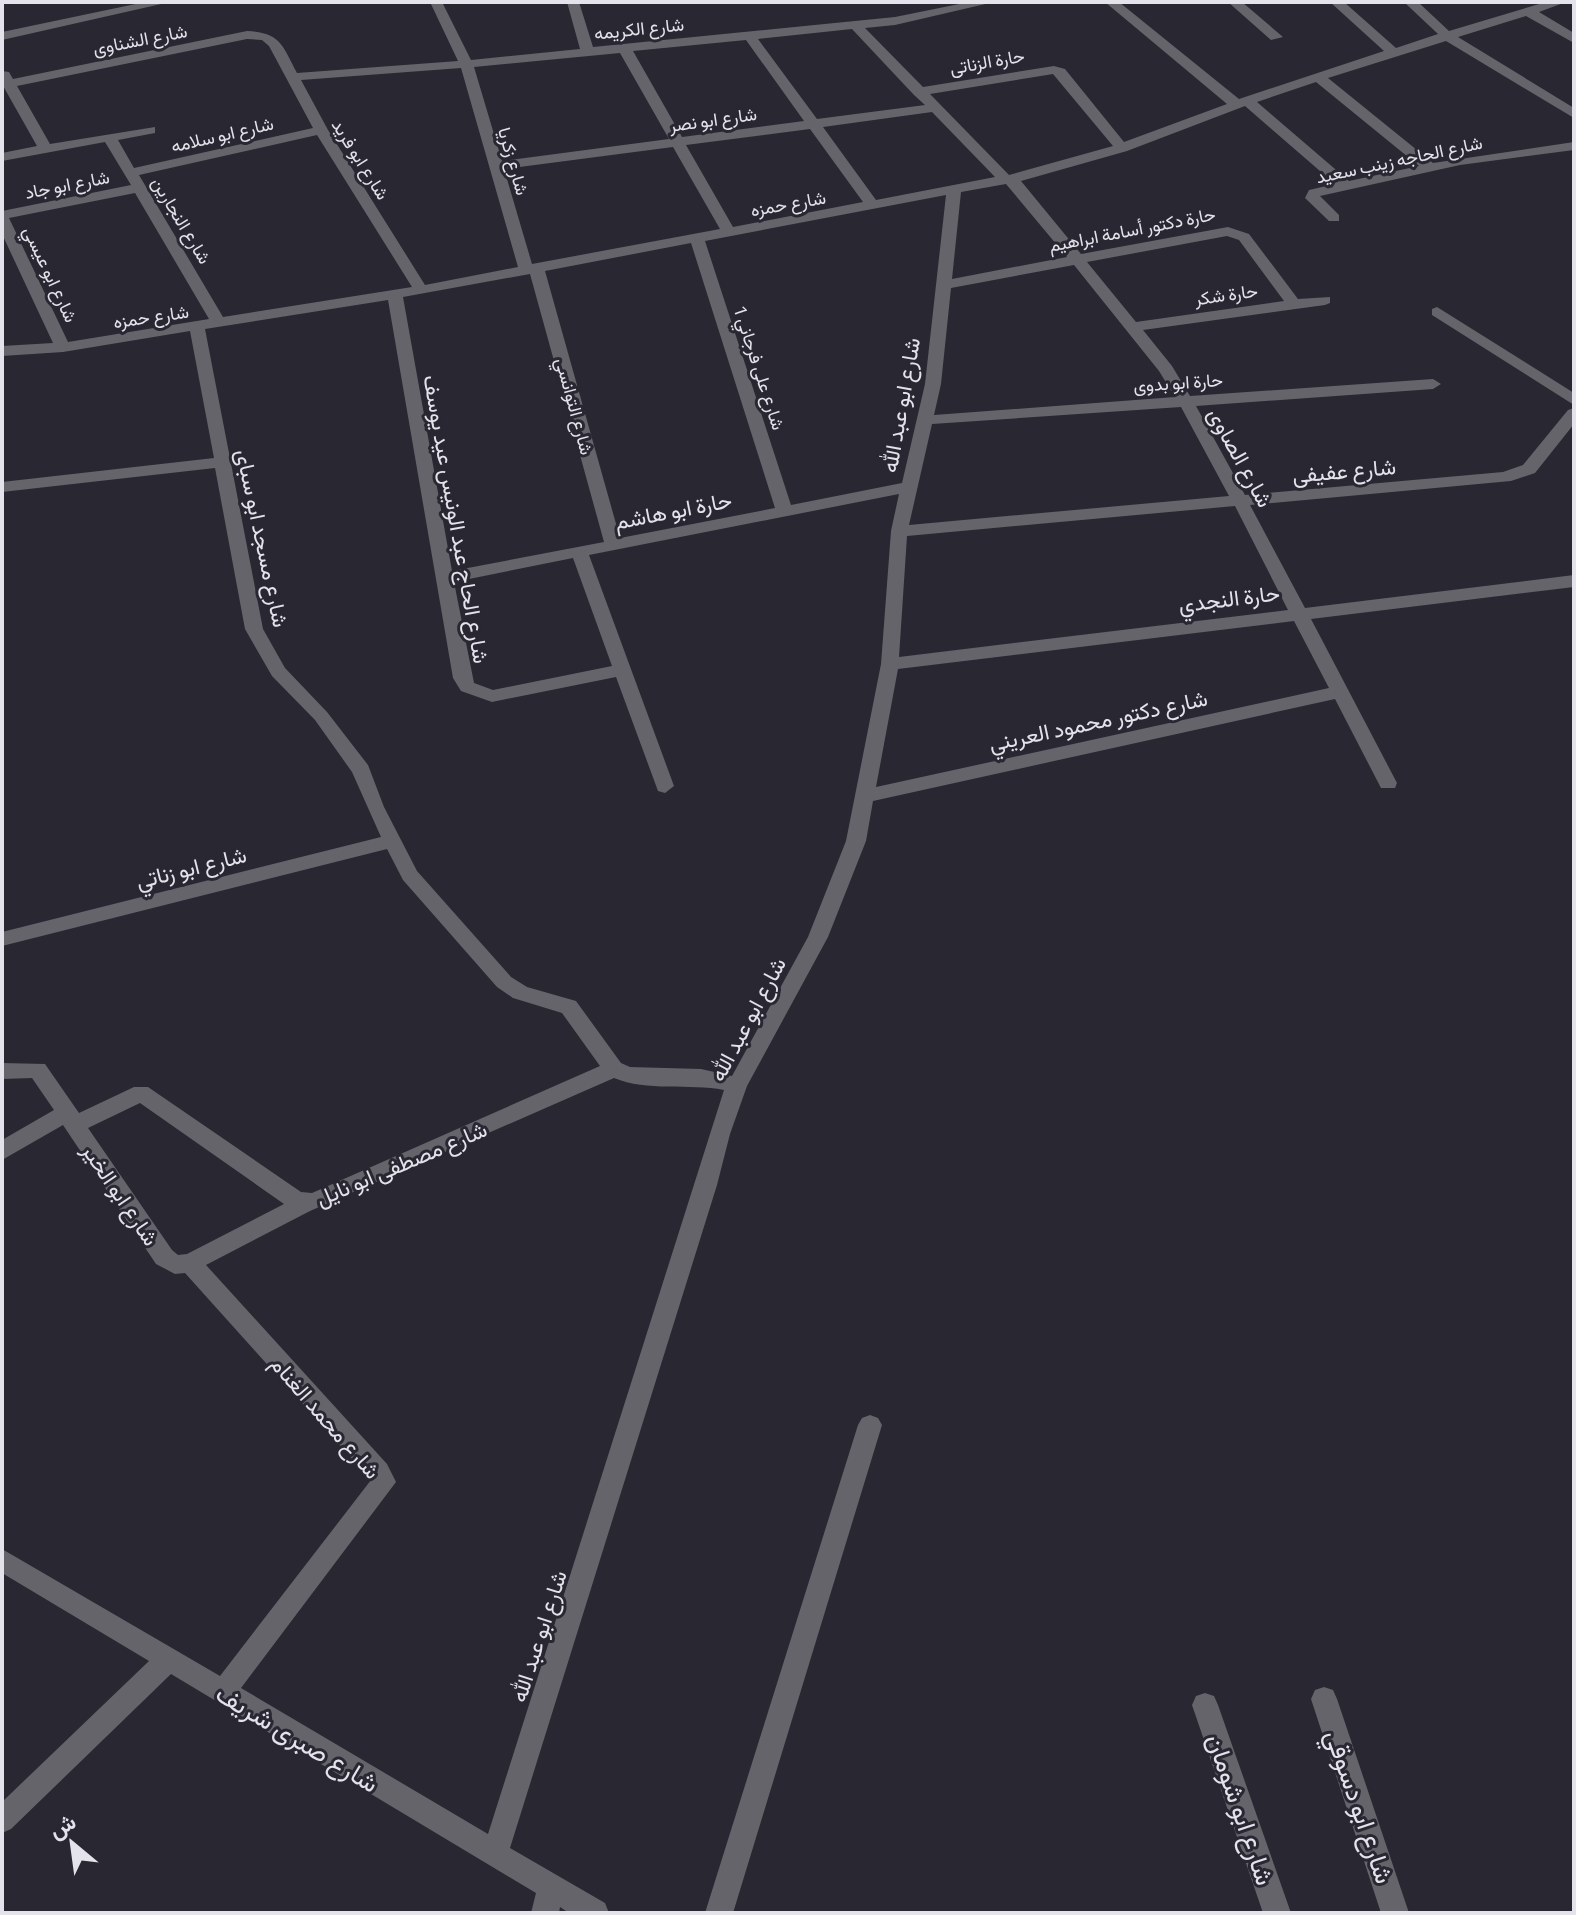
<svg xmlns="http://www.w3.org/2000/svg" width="1576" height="1915" viewBox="0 0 1576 1915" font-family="Commissioner,Vazirmatn,sans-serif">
<rect width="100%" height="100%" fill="#292732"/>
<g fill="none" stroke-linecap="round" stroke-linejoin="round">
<path fill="#65646a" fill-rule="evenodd" d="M145 2H170L2 40V32Z
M430 2H442L471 60 580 49 567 2H579L593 47 895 17 969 2H994L895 25 865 28 923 87 1054 66 1065 69 1124 142 1227 104 1105 2H1119L1239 99 1384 51 1330 2H1344L1396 48 1438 34 1404 2H1418L1449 31 1546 2H1566L1539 12 1574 33V43L1526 16 1458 37 1574 108V118L1446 41 1328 78 1433 163 1574 142V150L1460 165 1320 196 1339 215V221H1329L1305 198 1309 190 1335 184 1245 106 1127 151 1021 181 1081 254 1228 227 1249 234 1298 299 1330 297V303L1325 305 1143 330 1172 366 1190 396 1433 379 1441 384 1433 389 1196 406 1245 495 1503 472 1523 465 1568 410 1574 408V424L1535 473 1511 481 1250 505 1305 608 1574 575V587L1311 619 1397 783 1395 788H1381L1335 699 873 801 866 841 828 937 747 1086 730 1134 717 1185 510 1848 605 1903 609 1913H569L560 1907 559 1913H531L536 1893 171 1674 11 1829 2 1833V1802L149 1661 2 1573V1549L220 1676 371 1480 185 1273 175 1274 156 1264 63 1125 2 1160V1140L54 1110 32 1078 2 1079V1063L45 1064 79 1113 134 1087H148L301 1192 312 1193 600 1066 562 1013 513 998 497 987 403 880 387 849 2 946V932L381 837 352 772 315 720 272 676 245 629 215 468 2 492V482L214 458 190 331 63 352 2 356V346L53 343 2 234V211L131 185 105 142 2 161V153L37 146 2 84V71L9 72 13 79 247 31C281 33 282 45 297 73L458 61ZM852 29 914 95 925 105 817 119 758 39ZM247 39 262 40 269 46 313 128 134 168 118 140 155 133V127L50 144 17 86ZM746 40 804 121 682 137 633 51ZM620 53 669 139 502 161 474 67ZM461 68 518 267 425 285 328 130 301 80ZM1053 74 1113 146 1009 175 930 94ZM1316 82 1419 166 1349 181 1257 102ZM932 112 995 177 876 200 823 127ZM810 129 863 202 733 227 686 145ZM317 135 412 287 223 317 139 175ZM673 147 720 229 532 264 504 169ZM1006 184 1067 257 952 279 961 192ZM135 193 209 319 68 342 9 218ZM946 195 925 384 902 483 791 505 705 241ZM1227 236 1239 240 1284 301 1136 322 1087 262ZM691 243 775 508 620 538 545 271ZM1074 265 1159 371 1175 397 934 415 941 384 951 288ZM530 274 604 542 452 571 403 297ZM388 300 453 678 461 691 492 702 616 677 658 791 665 793 674 786 589 555 899 494 891 531 881 664 846 841 808 937 732 1076 701 1069 630 1067 621 1063 576 1001 527 987 511 977 417 871 384 807 368 765 327 712 285 668 263 629 205 329ZM1181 407 1229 496 909 525 932 424ZM1235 506 1288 610 899 657 907 536ZM573 558 612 666 493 690 474 683 454 582ZM1294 621 1329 688 876 787 898 669ZM614 1078C647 1092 689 1083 724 1090L488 1834 241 1688 396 1482 387 1464 206 1265 310 1211ZM140 1103 284 1204 187 1254 178 1255 172 1250 88 1128Z
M1228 2H1242L1283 37 1271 40Z
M1437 307 1574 393V405L1432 315V309Z
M870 1415 878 1418 882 1425 733 1913H705L858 1425 862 1418Z
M1324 1687 1333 1690 1337 1699 1409 1913H1381L1311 1699 1315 1690Z
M1205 1693 1214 1696 1218 1705 1291 1913H1263L1192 1705 1196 1696Z"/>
</g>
<g text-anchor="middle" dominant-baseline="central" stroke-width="6" stroke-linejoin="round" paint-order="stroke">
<g font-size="18" fill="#e4e3eb" stroke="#292732">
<text transform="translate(639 28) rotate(-6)">شارع الكريمه</text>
<text transform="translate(140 39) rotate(-11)">شارع الشناوى</text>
<text transform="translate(987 61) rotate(-10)">حارة الزناتى</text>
<text transform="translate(713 119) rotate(-8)">شارع ابو نصر</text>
<text transform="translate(222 134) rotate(-13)">شارع ابو سلامه</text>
<text transform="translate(361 159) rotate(58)">شارع ابو فريد</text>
<text transform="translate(1399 159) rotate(-12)">شارع الحاجه زينب سعيد</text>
<text transform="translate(514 161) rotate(74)">شارع زكريا</text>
<text transform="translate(67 184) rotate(-11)">شارع ابو جاد</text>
<text transform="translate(788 203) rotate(-10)">شارع حمزه</text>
<text transform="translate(182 220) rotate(59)">شارع النجارين</text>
<text transform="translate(1132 229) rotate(-11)">حارة دكتور أسامة ابراهيم</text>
<text transform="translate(51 274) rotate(65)">شارع ابو عيسي</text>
<text transform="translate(1226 294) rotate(-8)">حارة شكر</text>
<text transform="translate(151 316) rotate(-8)">شارع حمزه</text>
<text transform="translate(760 368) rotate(72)">شارع على فرجاني 1</text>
<text transform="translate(1178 382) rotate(-4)">حارة ابو بدوى</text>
<text transform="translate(575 406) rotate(75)">شارع التوانسي</text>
</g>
<g font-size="22" fill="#e4e3eb" stroke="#292732">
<text transform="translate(900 405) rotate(-80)">شارع ابو عبد الله</text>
<text transform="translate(1241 457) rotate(61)">شارع الصاوى</text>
<text transform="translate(1344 470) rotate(-5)">شارع عفيفى</text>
<text transform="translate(673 510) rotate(-11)">حارة ابو هاشم</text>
<text transform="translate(457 519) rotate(80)">شارع الحاج عبد الونيس عيد يوسف</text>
<text transform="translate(263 538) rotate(78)">شارع مسجد ابو سباى</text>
<text transform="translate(1229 598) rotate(-7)">حارة النجدي</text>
<text transform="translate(1098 720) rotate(-12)">شارع دكتور محمود العريني</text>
<text transform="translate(191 867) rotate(-14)">شارع ابو زناتي</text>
<text transform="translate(747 1019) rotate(-62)">شارع ابو عبد الله</text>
<text transform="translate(401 1163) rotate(-23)">شارع مصطفى ابو نايل</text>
<text transform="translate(121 1194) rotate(56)">شارع ابو الخير</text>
<text transform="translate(326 1417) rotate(49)">شارع محمد الغنام</text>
<text transform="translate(538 1636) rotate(-72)">شارع ابو عبد الله</text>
</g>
<g font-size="26" fill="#e4e3eb" stroke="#292732">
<text transform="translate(298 1737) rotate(31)">شارع صبرى شريف</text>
<text transform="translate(1361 1806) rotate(71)">شارع ابو دسوقي</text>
<text transform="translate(1242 1809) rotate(71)">شارع ابو شومان</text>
</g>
</g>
<rect width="1576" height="1915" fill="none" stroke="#e4e3eb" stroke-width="8"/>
<g transform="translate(72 1843) rotate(331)" stroke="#292732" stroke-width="6" paint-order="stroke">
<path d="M0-6L14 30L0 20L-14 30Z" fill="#e4e3eb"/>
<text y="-12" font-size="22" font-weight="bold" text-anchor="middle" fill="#e4e3eb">ش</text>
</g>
</svg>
